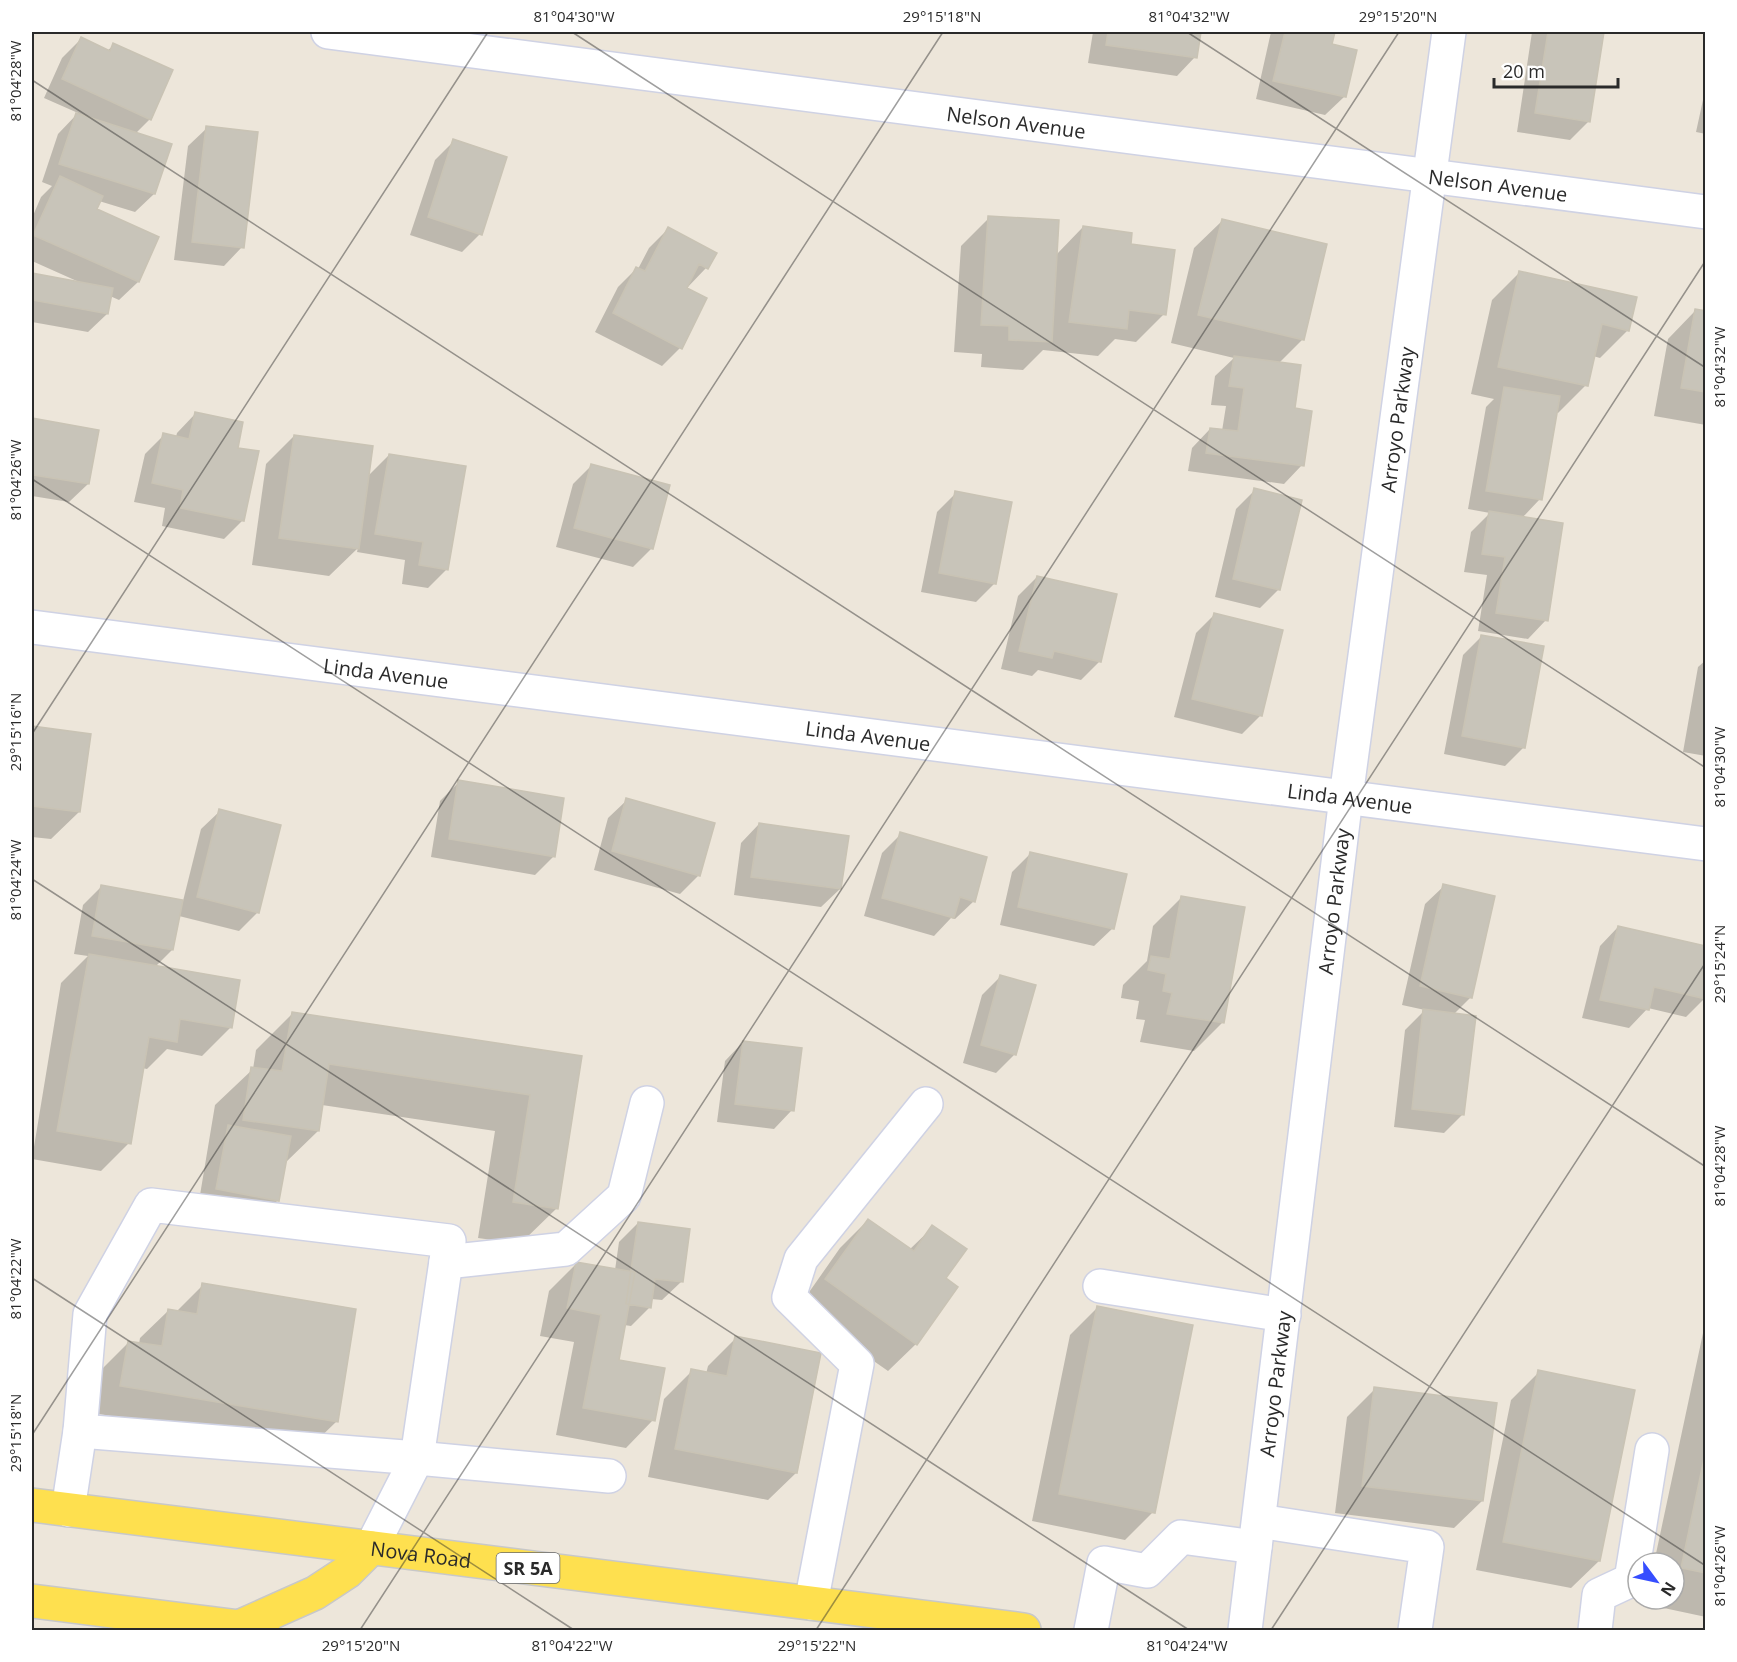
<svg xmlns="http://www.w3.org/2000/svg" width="1737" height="1662" viewBox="0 0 1737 1662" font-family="'Open Sans',sans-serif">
<rect width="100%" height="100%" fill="#ede6da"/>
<path fill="#0003" d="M1093 32H1199L1195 57 1177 76 1088 63Z
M1271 32H1333L1330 46 1355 51 1344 97 1325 115 1256 99Z
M1532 32H1603L1589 121 1570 140 1517 132Z
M81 39 107 51 114 45 150 119 135 134 154 194 135 212 99 201 95 210 157 238 138 282 119 300 110 296 107 314 88 332 32 322V275L79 282 32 261V218L41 197 52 186 42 182 58 134 78 113 44 98 62 58Z
M1706 86V134L1696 132Z
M207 128 242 247 224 266 174 260 188 146Z
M454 141 480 234 462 252 410 235 435 160Z
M989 218 1056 255 1083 227 1164 314 1136 342 1115 339 1098 356 1043 350 1023 370 981 367 982 354 954 352 961 246Z
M1222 221 1303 339 1279 363 1294 410 1302 465 1284 484 1188 471 1192 448 1210 429 1222 431 1226 406 1211 405 1215 376 1234 358 1171 343 1194 248Z
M668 229 715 253 706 268 686 289 680 348 662 366 595 332 618 287 637 268 638 269 649 248Z
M1520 272 1628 330 1600 358 1593 356 1586 385 1558 413H1555L1540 499 1522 518 1546 620 1528 639 1478 631 1487 575 1464 572 1471 532 1490 513 1468 509 1486 407 1494 399 1471 394 1492 300Z
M1695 311 1706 313V425L1654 416 1668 339Z
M195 414 237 449 243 520 224 539 162 526 165 508 134 502 145 454 164 435 176 437 177 433Z
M32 420 97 431 88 484 69 502 32 496Z
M294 436 367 477 389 455 447 569 428 588 402 584 405 560 357 552 358 548 329 576 252 565 266 464Z
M592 465 652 548 633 567 556 547 573 484Z
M1255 490 1279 589 1260 608 1215 597 1236 509Z
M956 493 994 584 976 602 921 592 937 512Z
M1037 577 1100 661 1081 680 1038 670 1032 676 1001 669 1018 596Z
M1214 615 1261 715 1242 734 1174 717 1196 633Z
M1482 636 1524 747 1505 766 1444 754 1463 655Z
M1706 660V756L1683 752 1698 667Z
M32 727 89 735 79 812 51 839 32 837Z
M459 782 554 856 535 875 431 857 440 801Z
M627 800 699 875 680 894 594 870 608 818Z
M220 811 258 912 239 931 179 916 172 950 155 967 238 981 230 1028 202 1056 167 1049 147 1069 142 1068 129 1143 101 1171 32 1159 61 983 88 956 74 954 83 905 102 886 183 901 201 829Z
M759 824 840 889 821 907 734 895 741 843Z
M901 834 974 901 955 919 951 918 934 936 864 916 882 853Z
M1031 853 1113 928 1094 946 1000 925 1012 872Z
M1444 886 1471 997 1454 1014 1463 1114 1444 1133 1394 1127 1405 1030 1425 1010 1402 1005 1425 904Z
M1181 898 1243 908 1222 1023 1194 1051 1140 1042 1145 1020 1136 1019 1139 1001 1121 998 1123 985 1147 961 1153 926Z
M1618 927 1705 998 1686 1017 1648 1008 1629 1028 1582 1018 1600 946Z
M1001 976 1015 1054 996 1073 963 1063 982 995Z
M292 1014 580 1057 557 1208 520 1244 478 1238 495 1131 322 1105 318 1131 284 1164 278 1200 259 1219 198 1207 215 1105 253 1069 256 1050Z
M743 1042 792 1110 774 1129 717 1122 725 1061Z
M868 1220 909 1250 933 1227 943 1278 916 1344 888 1371 798 1308 840 1248Z
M638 1223 681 1282 662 1300 651 1299 650 1307 631 1326 624 1325 617 1361 653 1420 626 1448 556 1435 574 1342 540 1336 549 1291 577 1263 615 1270 619 1242Z
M203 1285 336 1422 308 1449 93 1413 101 1370 129 1342 139 1344 140 1338 168 1311 176 1312Z
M1098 1307 1153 1512 1125 1540 1032 1521 1070 1335Z
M1706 1319V1617L1645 1604 1647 1599H1674V1563H1654Z
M736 1338 796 1473 768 1500 648 1477 664 1399 692 1371 706 1374 708 1366Z
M1539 1372 1599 1561 1571 1588 1476 1570 1511 1400Z
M1375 1389 1482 1501 1454 1528 1335 1513 1347 1417Z"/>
<path fill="#c8c4b9" stroke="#c9c3b4" stroke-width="1.5" d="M1108 32H1201L1197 58 1106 45Z
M1285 32H1335L1332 44 1357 50 1346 97 1273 81Z
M1548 32H1604L1590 122 1535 113Z
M81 37 110 51 113 43 173 70 151 120 62 79Z
M76 113 172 144 155 194 59 164Z
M206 126 258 132 244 248 192 242Z
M453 139 507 157 482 235 428 217Z
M60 176 103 196 97 209 159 237 139 282 33 235Z
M988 216 1059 220 1052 342 1009 340V326L981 325Z
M1222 219 1327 244 1304 340 1198 315Z
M1083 226 1132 233 1131 244 1175 250 1166 315 1129 310 1127 329 1069 322Z
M668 227 717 253 708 269 699 264 687 288 707 298 682 349 613 313 636 267 645 271Z
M1519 271 1637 297 1629 331 1602 324 1588 386 1498 367Z
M32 273 113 288 108 314 32 300Z
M1695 309 1706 311V392L1681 388Z
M1234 356 1301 365 1295 408 1312 411 1304 466 1206 453 1210 428 1238 431 1244 388 1229 386Z
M1504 387 1560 396 1542 500 1486 491Z
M195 412 243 422 238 448 259 451 244 521 180 508 183 490 152 483 163 433 189 439Z
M32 418 99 430 89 484 33 475 32 483Z
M294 435 373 446 359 549 279 538Z
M389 454 466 466 448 570 419 565 423 542 375 534Z
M591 464 670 485 653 549 574 528Z
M1254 488 1302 500 1280 590 1233 579Z
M955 491 1012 502 996 584 939 573Z
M1489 511 1563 523 1548 621 1496 613 1505 557 1482 554Z
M1037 576 1117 594 1101 662 1054 651 1052 658 1019 651Z
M1214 613 1283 630 1262 716 1192 699Z
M1481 635 1544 646 1525 748 1462 736Z
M32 726 91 734 80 812 32 806Z
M458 780 564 798 555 857 449 839Z
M626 798 715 823 700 876 612 851Z
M219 809 281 825 259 913 197 897Z
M759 823 849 836 841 889 751 877Z
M900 832 987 857 975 902 960 897 954 918 882 898Z
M1030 852 1127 874 1114 929 1018 907Z
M1443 884 1495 896 1472 998 1420 986Z
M101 885 183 900 173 950 92 936Z
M1181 896 1245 907 1224 1023 1167 1014 1172 993 1163 991 1166 974 1148 970 1151 956 1170 959Z
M1618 926 1706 946V999L1654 987 1649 1010 1600 1000Z
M89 954 240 980 232 1028 180 1019 177 1042 149 1037 131 1144 57 1131Z
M1000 975 1036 985 1016 1055 981 1045Z
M1423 1009 1476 1016 1464 1115 1412 1109Z
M292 1012 582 1056 558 1209 513 1202 530 1095 329 1064 319 1131 243 1120 251 1067 282 1071Z
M743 1041 802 1048 794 1111 735 1104Z
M228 1125 291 1136 279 1201 216 1189Z
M868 1219 914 1251 932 1225 967 1249 946 1278 958 1287 917 1345 825 1279Z
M638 1222 690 1229 683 1282 655 1279 651 1308 626 1304Z
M576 1262 635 1272 619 1360 665 1368 655 1421 583 1408 601 1315 567 1308Z
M202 1283 356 1309 338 1422 120 1386 128 1341 162 1346 168 1309 197 1314Z
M1097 1306 1193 1325 1155 1513 1059 1494Z
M735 1336 821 1353 797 1473 675 1449 691 1369 727 1376Z
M1538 1370 1635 1390 1600 1561 1503 1542Z
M1374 1387 1497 1403 1483 1501 1362 1486Z
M1706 1449V1573L1681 1568Z"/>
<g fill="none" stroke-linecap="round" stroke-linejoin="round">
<defs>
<g id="minor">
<path id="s1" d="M328 32 1706 212"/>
<path id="s2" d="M32 627 1706 844"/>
<path d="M446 1262 566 1249 624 1196 647 1103"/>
<path d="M1100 1286 1284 1315"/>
<path d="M80 1431 417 1458 609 1476"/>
<path d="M68 1510 80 1431 90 1314 151 1205 449 1241 417 1458 371 1548"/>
<path d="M1259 1521 1427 1547 1415 1630"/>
<path d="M811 1603 857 1364 789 1297 801 1259 926 1104"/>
<path d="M1091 1630 1104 1563 1147 1571 1181 1537 1255 1547"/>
<path id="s3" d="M1245 1630 1346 797 1449 32"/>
<path d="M1595 1630 1599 1595 1631 1580 1652 1450"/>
</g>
<g id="major">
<path id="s4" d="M32 1505 1024 1630"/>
<path d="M32 1601 263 1630"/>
<path d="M239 1627 315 1593 347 1572 371 1548"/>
</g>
</defs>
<use href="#minor" stroke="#cfd2e4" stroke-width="36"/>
<use href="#major" stroke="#c8c8c8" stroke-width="36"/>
<use href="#minor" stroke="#fff" stroke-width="33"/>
<use href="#major" stroke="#fee04f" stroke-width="33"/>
</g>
<path fill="none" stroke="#2a2a2a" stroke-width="1.5" stroke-opacity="0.45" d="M572 32 1706 768M1187 32 1706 368M32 80 1706 1167M32 479 1706 1566M32 734 488 32M32 879 1189 1630M32 1278 574 1630M32 1435 943 32M360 1630 1399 32M816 1630 1706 260M1271 1630 1706 962"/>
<g text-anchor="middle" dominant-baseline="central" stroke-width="5" stroke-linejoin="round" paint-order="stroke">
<rect fill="#fff" stroke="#6a6a6a" stroke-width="1.5" x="496.5" y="1553" width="63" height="30" rx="4.5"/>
<g font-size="18" font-weight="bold" fill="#2a2a2a">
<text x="528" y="1568">SR 5A</text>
</g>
<g font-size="20" fill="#2a2a2a" stroke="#fff">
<text stroke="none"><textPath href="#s1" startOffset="694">Nelson Avenue</textPath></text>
<text stroke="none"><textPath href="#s1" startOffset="1180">Nelson Avenue</textPath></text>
<text stroke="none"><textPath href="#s3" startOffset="1220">Arroyo Parkway</textPath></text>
<text stroke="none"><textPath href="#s2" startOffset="357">Linda Avenue</textPath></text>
<text stroke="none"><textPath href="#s2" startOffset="843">Linda Avenue</textPath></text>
<text stroke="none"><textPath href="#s2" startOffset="1329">Linda Avenue</textPath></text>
<text stroke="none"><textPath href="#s3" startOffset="734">Arroyo Parkway</textPath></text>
<text stroke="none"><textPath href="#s3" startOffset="248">Arroyo Parkway</textPath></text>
<text stroke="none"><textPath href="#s4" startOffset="392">Nova Road</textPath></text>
</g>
</g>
<rect width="1737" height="1662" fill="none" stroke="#ffffff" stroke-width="66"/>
<g transform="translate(1656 1581) rotate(123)"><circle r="28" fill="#ffffff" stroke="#aaaaaa" stroke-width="1.5"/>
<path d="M0-4.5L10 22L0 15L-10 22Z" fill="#364eff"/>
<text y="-9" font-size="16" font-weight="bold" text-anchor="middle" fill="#2a2a2a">N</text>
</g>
<path d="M1494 78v9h124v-9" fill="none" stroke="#2a2a2a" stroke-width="3"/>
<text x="1503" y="78" font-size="18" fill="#2a2a2a" stroke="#ffffff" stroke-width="4.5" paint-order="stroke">20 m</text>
<rect x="33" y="33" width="1671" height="1596" fill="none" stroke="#2a2a2a" stroke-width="2"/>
<g font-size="15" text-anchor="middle" fill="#2a2a2a">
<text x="574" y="22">81°04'30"W</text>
<text x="942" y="22">29°15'18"N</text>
<text x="1189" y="22">81°04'32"W</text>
<text x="1398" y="22">29°15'20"N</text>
<text transform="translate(16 81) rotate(-90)" y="5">81°04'28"W</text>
<text transform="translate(1720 367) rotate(-90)" y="5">81°04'32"W</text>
<text transform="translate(16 480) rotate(-90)" y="5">81°04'26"W</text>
<text transform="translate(16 732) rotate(-90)" y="5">29°15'16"N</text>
<text transform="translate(1720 767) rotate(-90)" y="5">81°04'30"W</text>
<text transform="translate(16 880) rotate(-90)" y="5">81°04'24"W</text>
<text transform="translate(1720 964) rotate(-90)" y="5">29°15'24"N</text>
<text transform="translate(1720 1166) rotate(-90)" y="5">81°04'28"W</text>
<text transform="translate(16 1279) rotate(-90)" y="5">81°04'22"W</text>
<text transform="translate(16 1433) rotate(-90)" y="5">29°15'18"N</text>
<text transform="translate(1720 1566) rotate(-90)" y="5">81°04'26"W</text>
<text x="361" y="1651">29°15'20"N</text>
<text x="572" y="1651">81°04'22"W</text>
<text x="817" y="1651">29°15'22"N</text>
<text x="1187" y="1651">81°04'24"W</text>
</g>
</svg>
